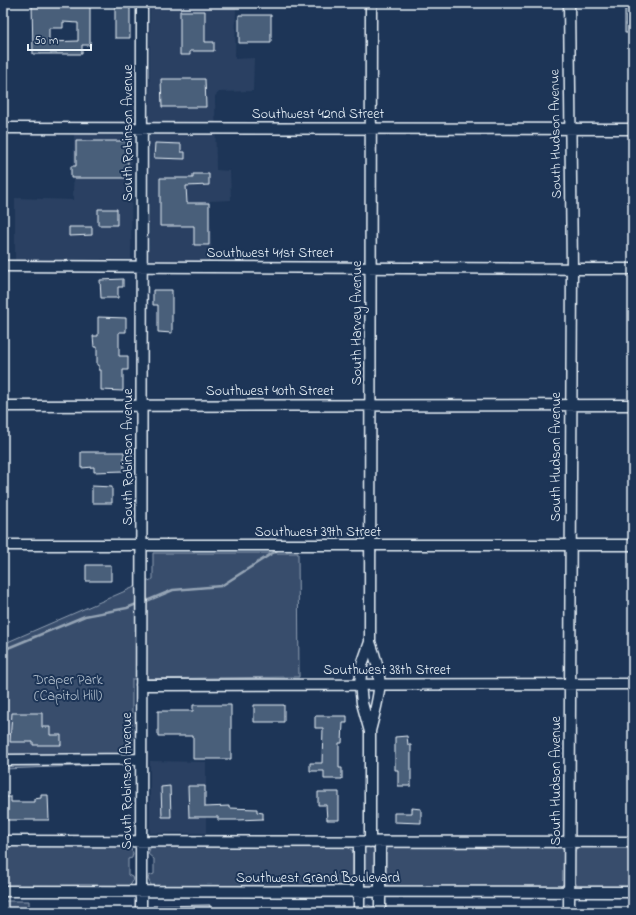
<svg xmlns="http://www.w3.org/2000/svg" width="636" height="915" viewBox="0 0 636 915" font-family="'Indie Flower',sans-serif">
<rect width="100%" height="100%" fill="#1d3557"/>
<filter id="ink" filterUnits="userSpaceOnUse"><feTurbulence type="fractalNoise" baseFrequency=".025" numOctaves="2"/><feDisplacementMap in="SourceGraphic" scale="8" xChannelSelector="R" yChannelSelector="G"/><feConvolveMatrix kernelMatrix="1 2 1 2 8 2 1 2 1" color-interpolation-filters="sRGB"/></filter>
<g filter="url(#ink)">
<path fill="#2a4162" d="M150 3H236L235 59 254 58 253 91 219 92 215 96 216 170 230 171 231 200 210 201 212 261H149Z
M74 134 132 136 131 260 15 261V198L73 200Z
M150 761 206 762V833H150Z"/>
<path fill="#374d6c" stroke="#909fb2" d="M153 553H298L299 677 132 679V764L3 769V644L153 579Z
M3 846H129L133 853 132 858 128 859V875L132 877 133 881 129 887H3Z
M154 846H346L353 851V884L350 887H152L148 879 149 876 154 874V859L148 854 150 848Z
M370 846 374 849 376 852C376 862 379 881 371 888L364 885 363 851 366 847Z
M393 846H558L563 849 564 854V883L560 887H389C382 882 383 853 389 847Z
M581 846H633V888L577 886C572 878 572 855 577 847Z
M3 901H29V912H3Z
M368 905 374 907 376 912H364L365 907Z"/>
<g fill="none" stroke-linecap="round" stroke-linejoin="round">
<path stroke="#95a4b5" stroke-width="2.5" d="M144 602 173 590 221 586 279 549
M3 650 85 616 127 608 139 603"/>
</g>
<path fill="#495e7a" stroke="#e8f1f8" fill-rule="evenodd" d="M32 3H90V45H82V54H33ZM63 22 78 23V41L49 42V28H63Z
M115 3H130V38H115Z
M625 8H633V33H625Z
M180 11H205V42H214V51H190V55H180Z
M239 15H271V43H239Z
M161 79H205L206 107H162Z
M76 141H128V178H71V166H76Z
M155 143 181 144V152H185V159L154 158Z
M193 174H209V185L186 186 187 203H209V245H194V226H160V178H193Z
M98 209H117V225H98Z
M69 227H92V235L69 236Z
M123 279V287H118V298H101L100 280Z
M153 290H172V333L158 332V305H153Z
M98 317 126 318V332H119V356H128V370H123V391L101 390V370H99V365H97V347H94L93 336H98Z
M81 452H124V471L94 472V467L81 468Z
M92 486 112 487V503H92Z
M86 565H111V581H86Z
M193 705H231V759H193V736H158V711H193Z
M254 705H284V722H254Z
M12 713H42V727H50V735H61V745H33V742H10Z
M315 716H347V723H343L342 743H339V768H342V779H324V771H310V763H322L323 728H315Z
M407 736 408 745H411V786H398V770H395V737Z
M170 786 171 817H162L161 787Z
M188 786H205V807L229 806V808L257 809V812L263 813V819L237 820H218V817H189Z
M318 792H339V820H327L326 805H318Z
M41 795H48L49 820H3V797H11V802H34V799L41 798Z
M412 808 421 809V823L394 822V813H412Z
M210 905V912H153V906Z"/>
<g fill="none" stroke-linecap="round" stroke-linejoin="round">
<defs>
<path id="minor" d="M569 3 572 268 569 912
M3 128 633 129
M3 266 633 269
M3 406 633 405
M3 545H633
M370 642C385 682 380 691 370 731
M141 685 633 684
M3 760 141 759
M3 841 633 842
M359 842V912
M370 842V732L362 703 360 684 362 665 370 642 371 3
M3 891 633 892
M141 912 142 3
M380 912V842"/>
</defs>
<use href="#minor" stroke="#e8f1f8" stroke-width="13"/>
<use href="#minor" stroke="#1d3557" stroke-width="10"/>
</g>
</g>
<g text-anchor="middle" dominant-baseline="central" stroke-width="4" stroke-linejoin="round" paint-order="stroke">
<g font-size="14" fill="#e8f1f8" stroke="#1d3557">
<text x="318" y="114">Southwest 42nd Street</text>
<text transform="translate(128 133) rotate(-90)">South Robinson Avenue</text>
<text transform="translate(556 134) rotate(-91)">South Hudson Avenue</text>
<text x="270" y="253">Southwest 41st Street</text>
<text transform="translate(357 323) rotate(-90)">South Harvey Avenue</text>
<text x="270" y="391">Southwest 40th Street</text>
<text transform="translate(128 457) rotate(-90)">South Robinson Avenue</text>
<text transform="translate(556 457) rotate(-90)">South Hudson Avenue</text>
<text x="318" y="532">Southwest 39th Street</text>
<text x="387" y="670">Southwest 38th Street</text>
<text transform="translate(127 781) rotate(-90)">South Robinson Avenue</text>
<text transform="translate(556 781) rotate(-90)">South Hudson Avenue</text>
<text x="318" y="878">Southwest Grand Boulevard</text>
</g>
<g font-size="14" fill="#b3c0ce" stroke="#1d3557">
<text x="68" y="680">Draper Park<tspan x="68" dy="16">(Capitol Hill)</tspan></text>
</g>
</g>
<rect width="636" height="915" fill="none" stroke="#1d3557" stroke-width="16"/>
<rect x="8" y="8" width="620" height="899" fill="none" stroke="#e8f1f8" stroke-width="1.5" filter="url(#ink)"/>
<path d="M28 44v6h63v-6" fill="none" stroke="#e8f1f8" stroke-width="2"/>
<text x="34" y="44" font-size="12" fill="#e8f1f8" stroke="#1d3557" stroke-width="3" paint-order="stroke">50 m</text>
</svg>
